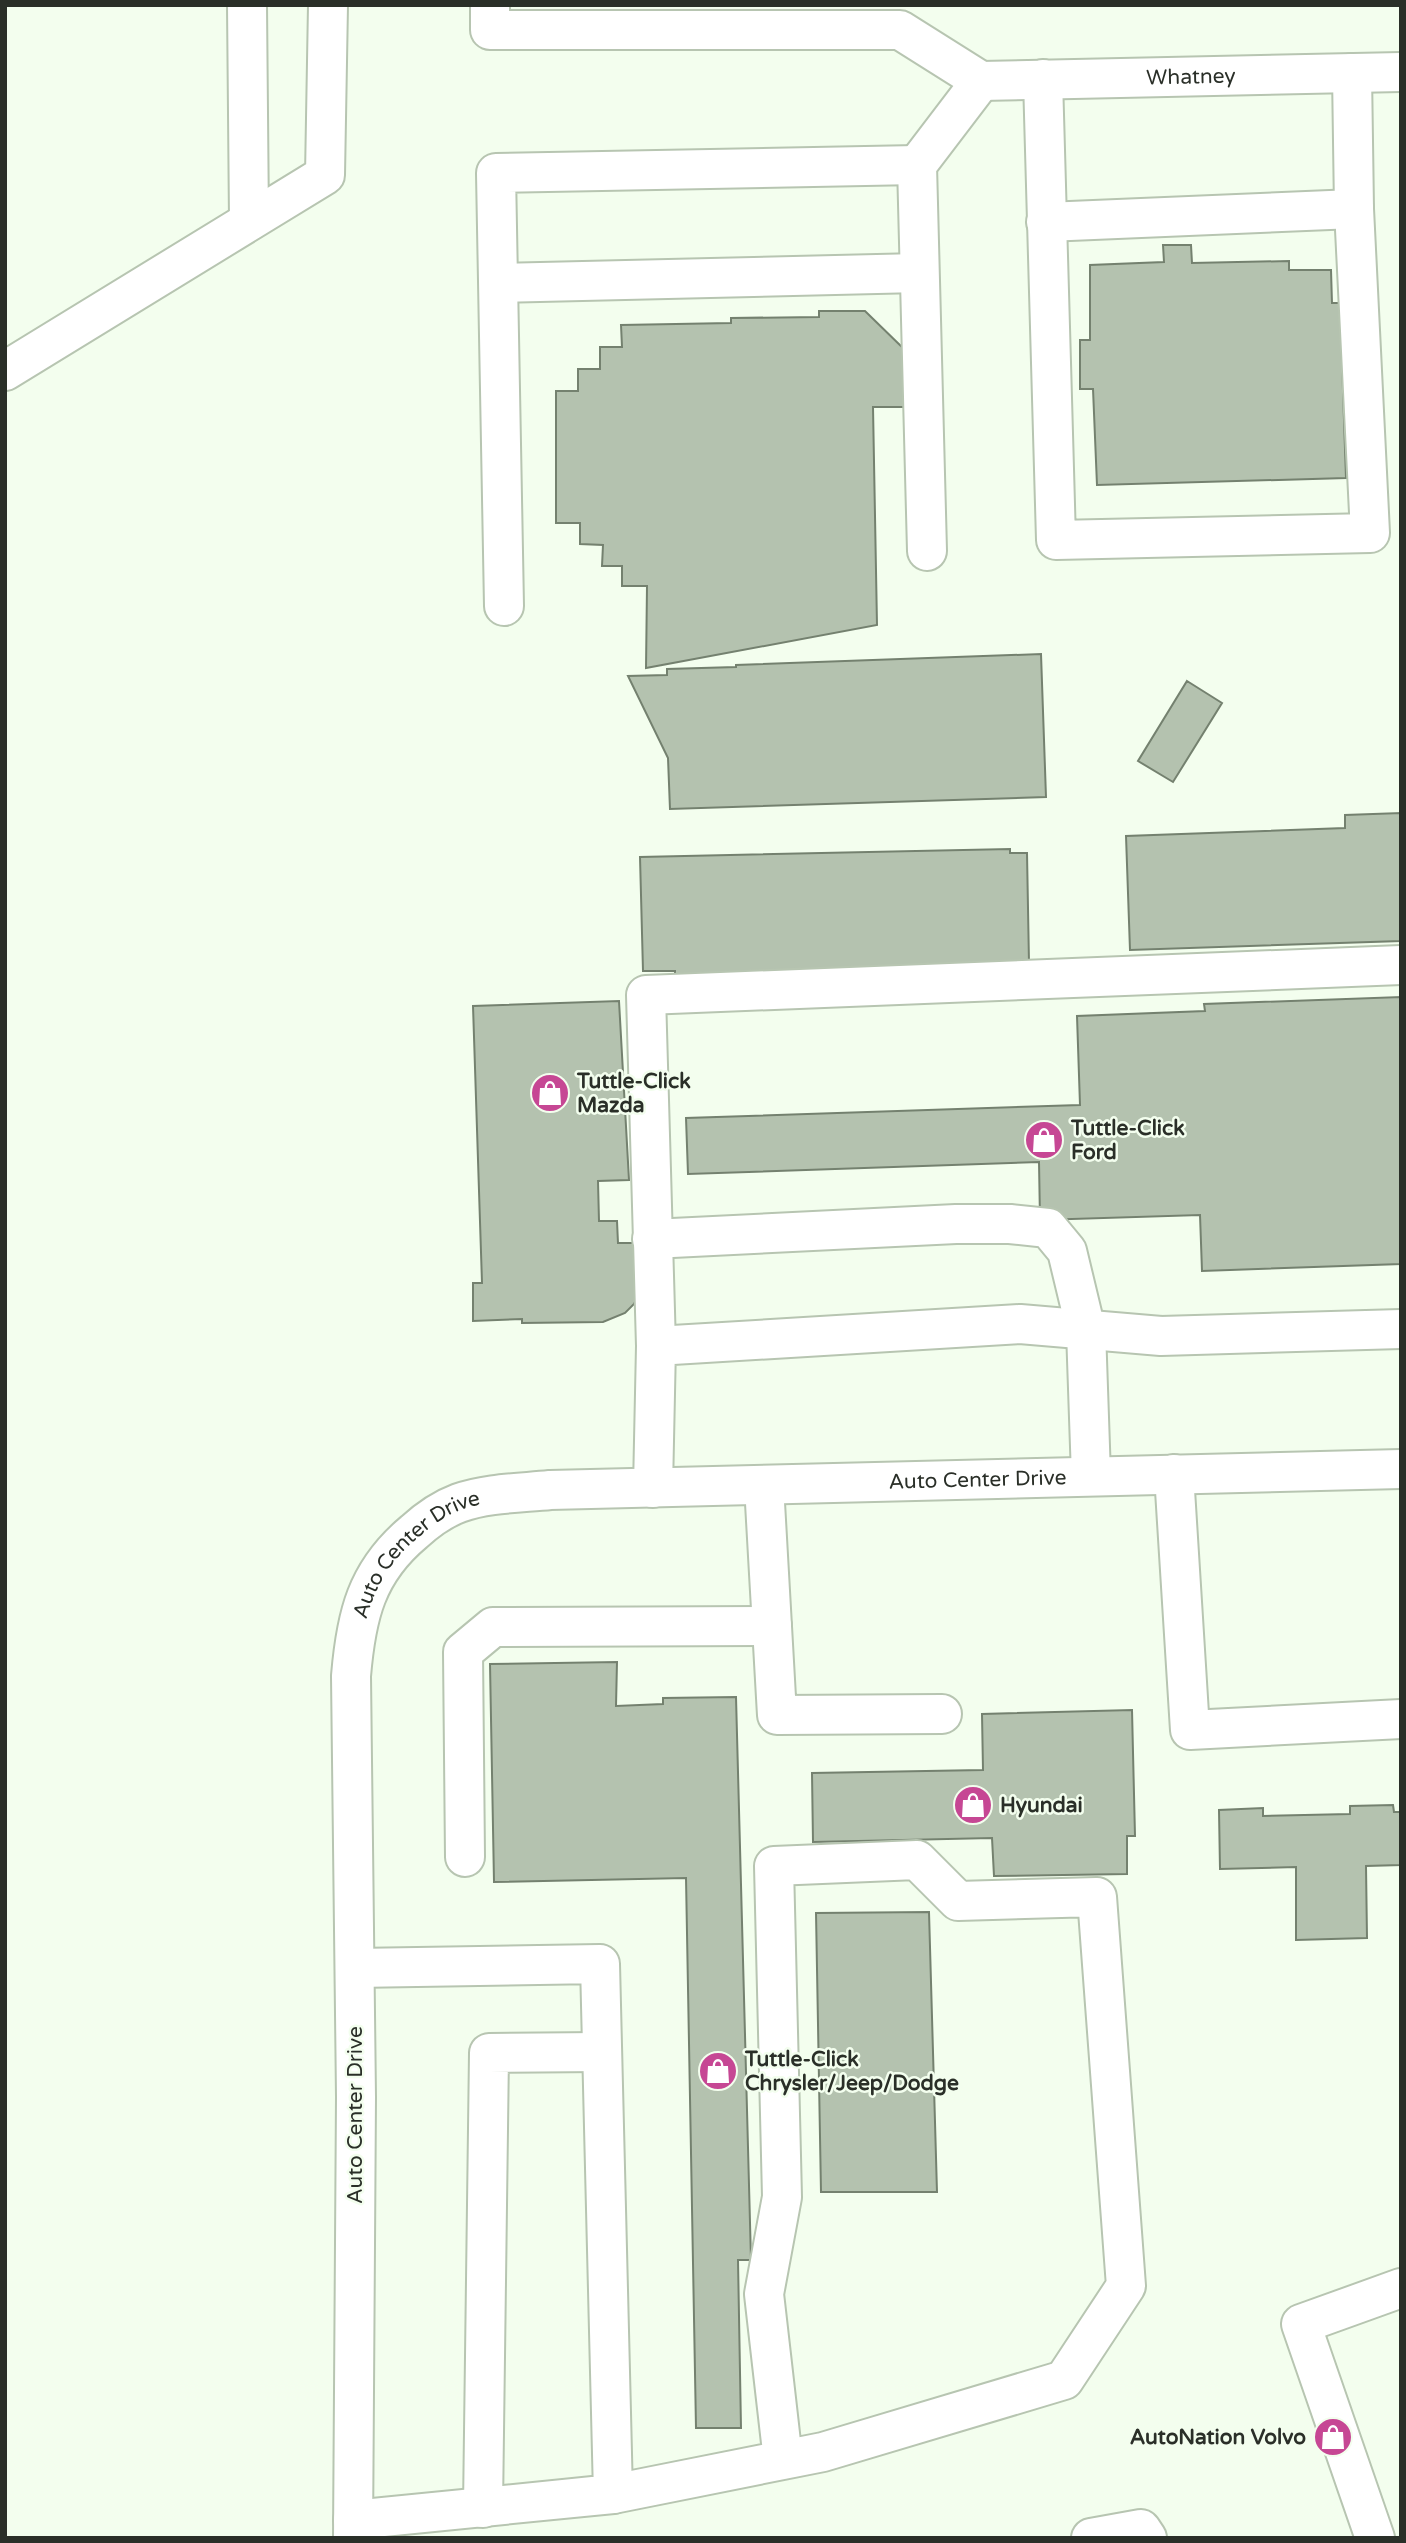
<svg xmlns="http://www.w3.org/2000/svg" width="1406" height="2543" viewBox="0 0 1406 2543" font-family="'Varela Round',sans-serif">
<rect width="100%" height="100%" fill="#f3feee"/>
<path fill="#b4c2af" stroke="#74816f" stroke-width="2" d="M1163 245H1191L1192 263 1289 261V270H1331L1332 303H1340L1346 478 1097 485 1093 389H1080V340H1090V265L1164 262Z
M819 311H865L906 351 908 407H873L877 625 646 668 647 586H622V566H602L603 545 580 544V523H556V391H578V369H600V347H622L621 325 731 323V318L819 317Z
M1041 654 1046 797 670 809 668 758 628 676 667 675V669L736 667V665Z
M1187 681 1222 703 1173 782 1138 761Z
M1401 813V941L1130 950 1126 836 1345 828V815Z
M1010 849V853H1027L1029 963 675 978V971H643L640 857Z
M1401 997V1264L1202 1271 1200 1215 1040 1220 1039 1162 688 1174 686 1118 1080 1105 1077 1016 1205 1011 1204 1004Z
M619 1001 629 1180 598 1181 599 1221H617L618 1243H640V1292L634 1304 625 1313 603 1322 522 1323V1319L473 1321V1283H482L473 1006Z
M617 1662 616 1706 663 1704V1698L736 1697 751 2260H738L741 2428H696L686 1878 494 1882 490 1664Z
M1132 1710 1135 1836H1127V1874L994 1876 992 1838 813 1842 812 1773 983 1770 982 1714Z
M1393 1805 1394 1812H1401V1865L1366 1866 1367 1938 1296 1940V1867L1220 1869 1219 1810 1263 1808V1816L1350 1814V1806Z
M929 1912 937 2192H821L816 1913Z"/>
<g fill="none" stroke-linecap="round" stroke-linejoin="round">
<defs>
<g id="minor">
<path d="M247 5 249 221"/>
<path d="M490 5V30H900L981 81"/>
<path d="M1043 79 1056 540 1370 533 1354 209 1352 73"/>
<path id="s1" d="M981 81 1401 72"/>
<path d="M1046 222 1354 209"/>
<path d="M499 283 919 273"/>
<path d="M5 371 325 175 328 5"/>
<path d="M927 551 917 165 981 81"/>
<path d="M504 606 496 173 917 165"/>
<path d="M652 1239 956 1224H1010L1048 1228 1067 1251 1086 1330 1091 1476"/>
<path d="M656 1346 646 995 1401 965"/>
<path d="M1174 1474 1190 1730 1401 1719"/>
<path d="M764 1485 777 1715 942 1714"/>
<path d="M653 1488 656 1346 1020 1324 1161 1336 1401 1329"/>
<path d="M465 1857 463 1652 493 1627 772 1626"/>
<path d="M613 2494 823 2452 1064 2380 1126 2286 1097 1897 958 1901 917 1860 774 1866 782 2197 764 2294 783 2460"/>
<path d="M483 2508 489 2053 602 2052"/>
<path d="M353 2520 613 2494 600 1964 355 1968"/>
<path id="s2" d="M353 2538 356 2097 351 1676C356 1616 366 1572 414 1532 426 1521 443 1509 459 1503 487 1493 521 1493 550 1490L1401 1469"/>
<path d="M1091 2538 1141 2529 1147 2538"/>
<path d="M1375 2538 1301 2324 1401 2288"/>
</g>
</defs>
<use href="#minor" stroke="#b7c5b1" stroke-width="42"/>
<use href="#minor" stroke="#fff" stroke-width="38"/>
</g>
<defs>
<symbol id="shop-disc" viewBox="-11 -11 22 22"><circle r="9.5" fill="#c64794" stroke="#f3feee"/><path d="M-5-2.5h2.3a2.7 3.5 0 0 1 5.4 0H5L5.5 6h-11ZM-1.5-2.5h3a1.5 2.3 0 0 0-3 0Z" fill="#fff"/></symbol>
</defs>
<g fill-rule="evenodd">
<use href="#shop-disc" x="528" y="1071" width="44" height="44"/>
<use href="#shop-disc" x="1022" y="1118" width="44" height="44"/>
<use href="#shop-disc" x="951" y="1783" width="44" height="44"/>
<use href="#shop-disc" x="696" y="2049" width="44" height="44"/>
<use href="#shop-disc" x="1311" y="2415" width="44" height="44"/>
</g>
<g text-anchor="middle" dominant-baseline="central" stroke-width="5" stroke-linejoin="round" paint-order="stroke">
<g font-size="21" fill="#2a2f28" stroke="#f3feee">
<text stroke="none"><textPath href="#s1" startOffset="210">Whatney</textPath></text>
<text stroke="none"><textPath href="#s2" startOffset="1598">Auto Center Drive</textPath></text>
<text stroke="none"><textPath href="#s2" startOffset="1010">Auto Center Drive</textPath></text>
<text transform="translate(355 2115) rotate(-90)">Auto Center Drive</text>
</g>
<g font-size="21" font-weight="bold" fill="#2a2f28" stroke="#f3feee" text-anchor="start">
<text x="577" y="1081">Tuttle-Click<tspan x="577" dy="24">Mazda</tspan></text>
<text x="1071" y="1128">Tuttle-Click<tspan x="1071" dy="24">Ford</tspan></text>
<text x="1000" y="1805">Hyundai</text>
<text x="745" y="2059">Tuttle-Click<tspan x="745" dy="24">Chrysler/Jeep/Dodge</tspan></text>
<text x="1306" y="2437" text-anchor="end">AutoNation Volvo</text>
</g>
</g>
<rect width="1406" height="2543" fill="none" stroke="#2a2f28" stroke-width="14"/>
</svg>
